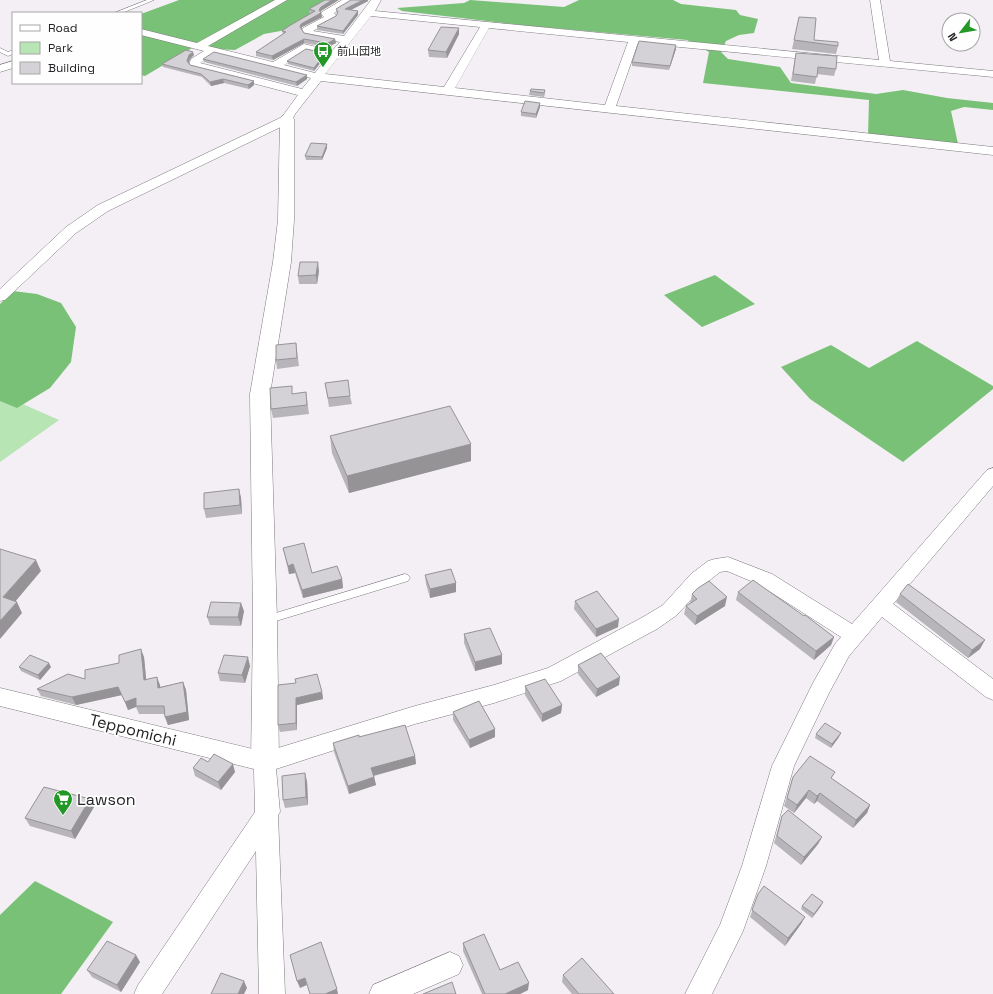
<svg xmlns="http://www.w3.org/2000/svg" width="993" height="994" viewBox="0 0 993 994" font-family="'Space Grotesk','Noto Sans JP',sans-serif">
<rect width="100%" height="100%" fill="#f3eff4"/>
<path fill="#b7e5b4" d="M0 394 59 420 0 462Z"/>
<path fill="#79c176" d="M179 0H329L311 16 286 30 264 34 235 50 192 48 145 76 141 75V14Z
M470 0 564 7 579 0H673L681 4 736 10 740 15 758 19 754 33 739 35 726 41 721 52 728 59 780 67 791 83 876 94 903 90 947 98 993 103V110L964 107 951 111 958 144 868 135 869 100 703 83 709 52 687 40 530 26 402 11 397 8 464 3Z
M715 275 755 304 702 327 664 295Z
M13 291 37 294 61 303 76 327 71 362 50 388 17 408 0 401V304Z
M917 341 993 386V389L903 462 810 399 781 367 831 345 869 368Z
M35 881 113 922 61 994H0V915Z"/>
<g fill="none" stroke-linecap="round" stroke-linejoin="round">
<defs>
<path id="service" d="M147 0H154L122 13H114Z
M0 48 8 52 13 50V54L8 56 0 52Z
M405 574 408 575 410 578 408 581 266 624 262 623 261 620 262 617 266 616Z"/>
<path id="minor" d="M275 0H287L208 46 273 62 304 44 332 51 340 42 305 35 302 30 303 28 324 17 321 14 322 12 342 0H354L334 13 337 16 336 18 313 31 344 36 371 0H381L375 11 879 60 870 0H880L890 61 993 71V77L638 43 616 106 993 147V155L321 81 295 114 291 122 108 211 76 233 5 300 0 301V289L66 227 98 205 282 117 298 95 191 67 189 65 191 59 204 51 141 35V29L197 43ZM371 16 480 27 444 87 325 74ZM489 28 628 42 605 105 455 88ZM306 51 328 56 315 73 284 65ZM214 54 311 78 302 89 200 63Z
M13 61V68L0 72V65Z
M993 468V486L893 604 993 679V700L986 697 882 617 849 656 829 693 794 766 766 866 743 931 712 994H685L720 925 742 866 772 766 813 683 835 644 841 637 758 584 727 571 720 572 705 584 677 615 657 629 561 681 494 703 415 724 276 769 280 812 278 815 285 994H259L256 851 162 994H134L138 985 255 812 254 769 0 706V688L265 752 415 706 494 685 548 668 643 617 663 605 691 574 708 561 715 559 728 557 772 574 852 624 987 470Z
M450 952 459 956 463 965 459 974 413 994H369L373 985Z"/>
<path id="tertiary" d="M287 115 292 116 294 119V220L291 262 270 394 277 620 279 762 275 770 265 774 255 770 251 762 253 620 250 394 273 262 278 220 280 119 282 116Z"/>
</defs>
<use href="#service" stroke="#7d7a7e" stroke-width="1"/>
<use href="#minor" stroke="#7d7a7e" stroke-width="1"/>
<use href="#tertiary" stroke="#7d7a7e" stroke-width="1"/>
<use href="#service" fill="#fff" fill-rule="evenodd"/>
<use href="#minor" fill="#fff" fill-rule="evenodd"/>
<use href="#tertiary" fill="#fff" fill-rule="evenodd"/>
</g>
<path fill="#b7b5b9" d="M351 0H368V1L351 10 358 11V15L343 34 317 30V26L336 16 337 14 336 9Z
M309 9 321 11V12L322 17 302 27 301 28 304 33 335 39 336 43 332 45V48L304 43 273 60 256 56V52L283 34 282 31 311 14 309 13Z
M799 17 814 40 838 46 836 54 792 49Z
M459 28V34L447 58 429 57 428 50Z
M676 45V49L669 70 632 66V62Z
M796 53 836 69 834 76 817 74 815 84 791 81Z
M194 55 190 59 188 63 190 65 254 81V85L249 89 224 83 211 86 202 77 163 67 162 64Z
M325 57 314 71 288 64 287 61Z
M203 59 307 75V79L297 86 204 62Z
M545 90V94L544 97 529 95 530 91Z
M540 107 536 118 521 116V112Z
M327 144V148L322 160H306L305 156Z
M319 271 317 284H299L298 276Z
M296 343 299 366 277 369 276 360Z
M325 383 350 396 352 404 329 407Z
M306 392 309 414 273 418 271 409 293 394Z
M330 436 471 444V461L349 493 332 453Z
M239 489 241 498 242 514 206 518 204 509Z
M283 548 312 573 342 579 343 588 303 598 295 573 289 574Z
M425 575 456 583V592L430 598 426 584Z
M738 592 834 637 831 645 814 660 736 600Z
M692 594 725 606 695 625 684 614 686 606 690 603Z
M900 594 980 649 968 658 896 602Z
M575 601 618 627 596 637 574 609Z
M244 611 241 626 210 625 207 617Z
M464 634 502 664 475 671 464 643Z
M144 657 146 679 160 685V687L183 682 186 690 189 720 168 725 164 714H139L136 707 128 710 122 695 76 705 41 696 37 689 85 679Z
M578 665 619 685 596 697 578 674Z
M250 666 245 683 220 681 218 673Z
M19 667H51L40 680 21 671Z
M296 683 322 692 323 699 297 705V730L280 732 278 725Z
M525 686 562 705 561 713 542 722 525 695Z
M453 712 495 737 470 748 453 720Z
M816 734 839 737 831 748 815 738Z
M359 737 415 756 416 764 374 776 376 785 349 794 334 752 333 743Z
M208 762 235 772 221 790 195 776 193 768Z
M793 777 832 779 870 805 867 813 853 828 817 801 814 804 806 798 794 813 784 806Z
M307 781 308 805 285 808 283 800Z
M94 807 75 839 30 826 25 818Z
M782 816 822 837 818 844 801 865 774 843Z
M758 894 805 917 801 924 785 946 750 917Z
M802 906H821L812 918 801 909Z
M463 943 500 970 528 990 520 994H482L463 951Z
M140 962 121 992 92 977 87 970Z
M563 975 614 994H572L562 982Z"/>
<path fill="#959396" d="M332 0H339L321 11 320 13H321L322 17 302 27 301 31 300 27 301 24 319 10 321 7Z
M363 0H368V1L345 13V9Z
M358 11V15L343 34V31Z
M459 28V34L447 58 446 52Z
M304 39V43L273 60 272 56Z
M335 39 336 43 332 45V44L328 43Z
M676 45V49L669 70 670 66Z
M193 52 194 55 190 59 188 65 187 61 189 55Z
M325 53V57L314 71V68Z
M307 75V79L297 86 296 82Z
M223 79 224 83 211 86 210 82Z
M254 81V85L249 89 248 85Z
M540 103V107L536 118V114Z
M327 144V148L322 160V157Z
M318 262 319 271 317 284 316 275Z
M471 444V461L349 493 347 476Z
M239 489 241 498 242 514 240 505Z
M36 560 41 571 9 609 3 597Z
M293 564 295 573 289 574 288 566Z
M342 579 343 588 303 598 302 590Z
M456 583V592L430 598V589Z
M727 597 725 606 695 625 697 616Z
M17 602 22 613 0 639V621Z
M241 603 244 611 241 626 238 617Z
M619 619 618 627 596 637V629Z
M834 637 831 645 814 660 816 651Z
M985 640 980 649 968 658 972 650Z
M141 649 144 657 147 688 144 680Z
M502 655V664L475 671V662Z
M248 657 250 666 245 683 242 675Z
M49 663 51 667 40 680 38 675Z
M157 677 160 685 161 695 158 688Z
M620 677 619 685 596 697 597 689Z
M183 682 186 690 189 720 168 725 165 717Z
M118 687 122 695 76 705 72 697Z
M322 692 323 699 297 705V730L296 723V698Z
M136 698V707L128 710 125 702Z
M562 705 561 713 542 722V714Z
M495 729V737L470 748 469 740Z
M841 733 839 737 831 748 832 744Z
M415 756 416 764 372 776 371 768Z
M233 764 235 772 221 790 218 782Z
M305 773 307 781 308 805 306 797Z
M374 777 376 785 349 794 348 786Z
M809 790 806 798 794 813 797 805Z
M820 793 817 801 814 804 817 796Z
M90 799 94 807 75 839 71 831Z
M870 805 867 813 853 828 856 820Z
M822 837 818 844 801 865 804 857Z
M823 902 821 906 812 918 814 914Z
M805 917 801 924 785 946 788 938Z
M136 955 140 962 121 992 117 985Z
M305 978 307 985 300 988 297 981Z
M244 981 247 988 244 994H238Z
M529 983 528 990 520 994H505Z
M337 989 338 994H325Z"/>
<path fill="#d5d2d7" stroke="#959396" d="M325 0H332L321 7 319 10 321 13 301 24 300 27 304 33 335 39 328 43 332 44 304 39 272 56 256 52 286 32 282 31 289 26 315 11 309 9Z
M351 0H363L345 9 358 11 343 31 317 26 336 16 338 12 336 9Z
M799 17 816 18 814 40 838 42V46L794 40Z
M441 27 459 28 446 52 428 50Z
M639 41 676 45 670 66 632 62Z
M306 49 325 53 314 68 287 61Z
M186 50 193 52 189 55 187 61 190 65 254 81 248 85 223 79 210 82 201 74 162 64Z
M214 52 307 75 296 82 203 59Z
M796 53 837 56 836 69 818 67 817 77 793 74Z
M531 89 545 90 544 93 530 91Z
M525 101 540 103 536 114 521 112Z
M311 143 327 144 322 157 305 156Z
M300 262H318L316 275 298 276Z
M296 343 297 358 276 360V345Z
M348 380 350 396 328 398 325 383Z
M292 386V394L306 392 307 405 271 409 270 388Z
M450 406 471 444 347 476 330 436Z
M239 489 240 505 204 509V493Z
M304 543 312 573 337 566 342 579 302 590 293 564 288 566 283 548Z
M0 549 36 560 3 597 17 602 0 621Z
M451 569 456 583 430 589 425 575Z
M753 580 804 616 805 615 834 637 816 651 738 592Z
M709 581 727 597 697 616 686 606 697 599 692 594 698 588Z
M908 584 985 640 972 650 900 594Z
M597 591 619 619 596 629 575 601Z
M211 602 241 603 238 617H207Z
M490 628 502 655 475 662 464 634Z
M141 649 144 680 157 677 158 688 183 682 187 712 165 717 164 706H136V698L125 702 118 687 72 697 37 689 68 674 85 679V670L119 663V655Z
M601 653 620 677 597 689 578 665Z
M30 655 49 663 38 675 19 667Z
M224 655 248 657 242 675 218 673Z
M317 674 322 692 296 698V723L278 725V685L296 683 295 679Z
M545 679 562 705 542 714 525 686Z
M479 701 495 729 469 740 453 712Z
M825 723 841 733 832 744 816 734Z
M405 725 415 756 371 768 374 777 348 786 333 743 359 735V737Z
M214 754 233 764 218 782 193 768 201 758 208 762Z
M810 756 835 772 831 778 870 805 856 820 820 793 817 796 809 790 797 805 787 798 793 777Z
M305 773 306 797 283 800 282 776Z
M44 787 90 799 71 831 25 818Z
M788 810 822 837 804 857 777 836 782 816Z
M764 886 805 917 788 938 752 910 758 894Z
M812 894 823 902 814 914 802 906Z
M484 934 500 970 518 962 529 983 505 994H485L463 943Z
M107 941 136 955 117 985 87 970Z
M321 942 337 989 325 994H310L305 978 297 981 290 955Z
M582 958 614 994H579L563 975Z
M221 973 244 981 238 994H211Z
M452 982 456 994H423Z"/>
<defs>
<symbol id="bus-pin" viewBox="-11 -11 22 30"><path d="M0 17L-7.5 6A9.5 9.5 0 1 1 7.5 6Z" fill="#239827" stroke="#fefeff"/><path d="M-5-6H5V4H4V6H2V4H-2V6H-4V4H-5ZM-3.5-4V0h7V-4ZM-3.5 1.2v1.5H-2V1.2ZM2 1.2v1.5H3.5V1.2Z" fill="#fff"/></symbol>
<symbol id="supermarket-pin" viewBox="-11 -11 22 30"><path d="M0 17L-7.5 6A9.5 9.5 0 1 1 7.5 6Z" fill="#239827" stroke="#fefeff"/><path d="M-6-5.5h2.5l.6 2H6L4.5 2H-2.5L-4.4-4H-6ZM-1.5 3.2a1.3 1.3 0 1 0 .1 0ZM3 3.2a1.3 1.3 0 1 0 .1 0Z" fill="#fff"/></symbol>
</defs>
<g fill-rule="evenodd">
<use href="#bus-pin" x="312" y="40" width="22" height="30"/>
<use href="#supermarket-pin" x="52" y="788" width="22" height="30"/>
</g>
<g text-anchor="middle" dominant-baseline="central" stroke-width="3.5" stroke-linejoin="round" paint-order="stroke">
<g font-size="11" fill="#232224" stroke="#fefeff" text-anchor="start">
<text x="337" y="51">前山団地</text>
</g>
<g font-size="16" fill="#232224" stroke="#fefeff">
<text transform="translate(133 730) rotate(14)">Teppomichi</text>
</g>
<g font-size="16" fill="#232224" stroke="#fefeff" text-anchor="start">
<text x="77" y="799">Lawson</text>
</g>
</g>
<rect x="12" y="12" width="130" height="72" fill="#fefeff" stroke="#a6a6a7"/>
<rect x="20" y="25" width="20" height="6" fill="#ffffff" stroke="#a6a6a7"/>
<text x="48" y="32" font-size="12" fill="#232224">Road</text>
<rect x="20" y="42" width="20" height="12" fill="#b7e5b4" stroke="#a6a6a7"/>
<text x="48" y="52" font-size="12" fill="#232224">Park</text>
<rect x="20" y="62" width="20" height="12" fill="#d5d2d7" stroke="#a6a6a7"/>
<text x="48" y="72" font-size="12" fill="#232224">Building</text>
<g transform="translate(961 32) rotate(239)"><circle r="19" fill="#fefeff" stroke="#a6a6a7"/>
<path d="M0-3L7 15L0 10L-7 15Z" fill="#239827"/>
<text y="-6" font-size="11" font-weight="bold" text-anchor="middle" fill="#232224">N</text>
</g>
</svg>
